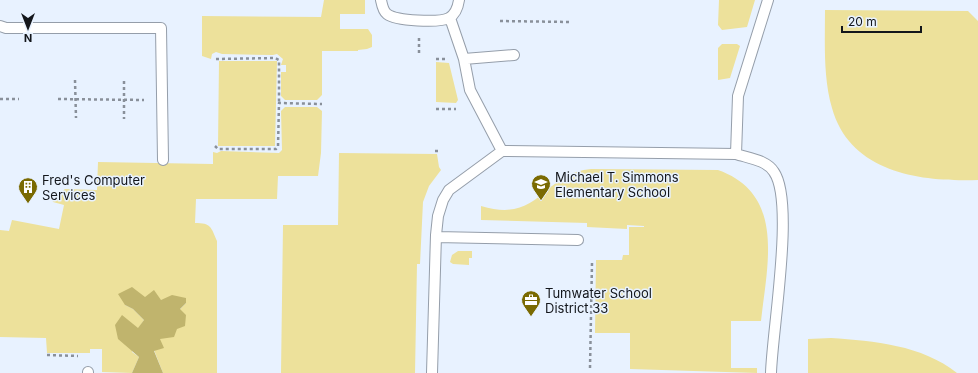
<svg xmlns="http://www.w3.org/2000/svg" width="978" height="373" viewBox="0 0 978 373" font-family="Inter,sans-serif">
<rect width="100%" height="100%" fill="#e8f2ff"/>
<path fill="#ede19b" d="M324 0H365V14H340V29H368L372 35V47L367 49 358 50V51H322V95L317 100H285L281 96V72H286V65H281L283 59 277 54 273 55 222 54 216 52 212 54 211 59 202 56V16L321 17Z
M719 0H755L747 27 722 30 718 25Z
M825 10 968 11 978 21V180C921 182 850 173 832 108 823 77 825 42 825 10Z
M737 44 740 46 730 78 718 80V48L722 44Z
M219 61H277L275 146H218Z
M436 62 449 63 458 100 456 103 436 102Z
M285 107H317L322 111 321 153 318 176H278L277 199H196L195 223C211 223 211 227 217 241V373H163L154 350C162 334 173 316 186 303V298L161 300 145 297 125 305 133 309 144 320 138 329 132 352 139 357 132 373 102 372V349H90V353H47L46 338 0 337V230L9 231 12 220 59 229 64 205 53 202 52 199 65 189 97 190 98 162 213 164V152L217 153 221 151 279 153 282 150 281 111Z
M339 153 437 154 439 167 441 170 429 186 423 202 420 264H417L415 373H281L283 225H338Z
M591 169 718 170C786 194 767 265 761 321H731V368H757V373L630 369V333H595L596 260H622L623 255H629V227H644V226L627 225V229L587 227V223L481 220V206C541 224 541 174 591 169Z
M458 251H472V258H469V265L453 264 450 262 452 255Z
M831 338C874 341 922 345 957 373H808V339Z"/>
<path fill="#c0b46d" d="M132 287 145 297 154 290 161 300 172 295 186 298V303L180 309 186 315 185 326 177 329 174 337 160 339 164 348 154 351 163 373H132L139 357 118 339 115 325 122 315 138 328 144 320 133 309 125 305 118 294Z"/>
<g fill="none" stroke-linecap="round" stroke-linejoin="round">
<defs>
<path id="lane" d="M381 0C382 5 383 11 387 14 396 21 439 23 449 18 456 14 458 7 459 0
M0 26 6 28H161L163 160
M464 59 514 55
M502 151 736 154C748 158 767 160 774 172 795 202 772 332 771 373
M736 154 738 96 768 0
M436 237 578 240
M88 372V373
M432 373 436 235 438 216 443 200 449 190 502 151 470 90 464 59 450 18"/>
</defs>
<use href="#lane" stroke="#959eaa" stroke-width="12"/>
<path stroke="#89909a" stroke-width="2.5" stroke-dasharray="3 3" stroke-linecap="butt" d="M500 21 569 22
M419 38V54
M216 59 275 58 279 60V103
M436 59H445
M75 80 76 118
M124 81V119
M0 99H19
M58 99 144 100
M436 109H456
M215 146 218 149H276L278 147 279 103 322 104
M435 151H441
M47 355 78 356
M590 368 592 263"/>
<use href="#lane" stroke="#fff" stroke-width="10"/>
</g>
<defs>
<symbol id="school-pin" viewBox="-11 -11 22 30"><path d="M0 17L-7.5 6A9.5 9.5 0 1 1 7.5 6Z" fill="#7a6a02" stroke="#e8f2ff"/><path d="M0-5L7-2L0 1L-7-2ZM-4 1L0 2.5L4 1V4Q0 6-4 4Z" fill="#fff"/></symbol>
<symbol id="building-pin" viewBox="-11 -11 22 30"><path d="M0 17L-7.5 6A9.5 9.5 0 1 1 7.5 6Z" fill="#7a6a02" stroke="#e8f2ff"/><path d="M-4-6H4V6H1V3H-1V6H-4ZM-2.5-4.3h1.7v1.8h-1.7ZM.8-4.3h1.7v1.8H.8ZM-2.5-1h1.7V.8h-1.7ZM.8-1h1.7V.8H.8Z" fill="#fff"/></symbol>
<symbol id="office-pin" viewBox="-11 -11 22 30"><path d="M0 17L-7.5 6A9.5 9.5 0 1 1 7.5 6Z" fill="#7a6a02" stroke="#e8f2ff"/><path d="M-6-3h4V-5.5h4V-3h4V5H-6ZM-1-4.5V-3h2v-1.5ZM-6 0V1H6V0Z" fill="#fff"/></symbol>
</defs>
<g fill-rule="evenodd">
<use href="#school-pin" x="530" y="173" width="22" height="30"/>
<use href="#building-pin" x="17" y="176" width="22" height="30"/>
<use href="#office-pin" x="520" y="289" width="22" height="30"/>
</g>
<g text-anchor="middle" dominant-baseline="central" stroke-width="3" stroke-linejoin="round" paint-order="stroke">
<g font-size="13" fill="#13161b" stroke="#e8f2ff" text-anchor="start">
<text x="555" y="177">Michael T. Simmons<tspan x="555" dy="15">Elementary School</tspan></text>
<text x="42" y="180">Fred's Computer<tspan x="42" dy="15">Services</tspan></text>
<text x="545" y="293">Tumwater School<tspan x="545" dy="15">District 33</tspan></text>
</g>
</g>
<g transform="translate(28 28) rotate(180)" stroke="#e8f2ff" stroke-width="3" paint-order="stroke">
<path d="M0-3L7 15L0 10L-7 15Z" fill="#13161b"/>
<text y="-6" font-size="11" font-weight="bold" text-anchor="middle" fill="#13161b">N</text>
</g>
<path d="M842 26v6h79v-6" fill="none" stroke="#13161b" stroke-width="2"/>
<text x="848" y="26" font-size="12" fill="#13161b" stroke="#e8f2ff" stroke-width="3" paint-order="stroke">20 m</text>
</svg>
